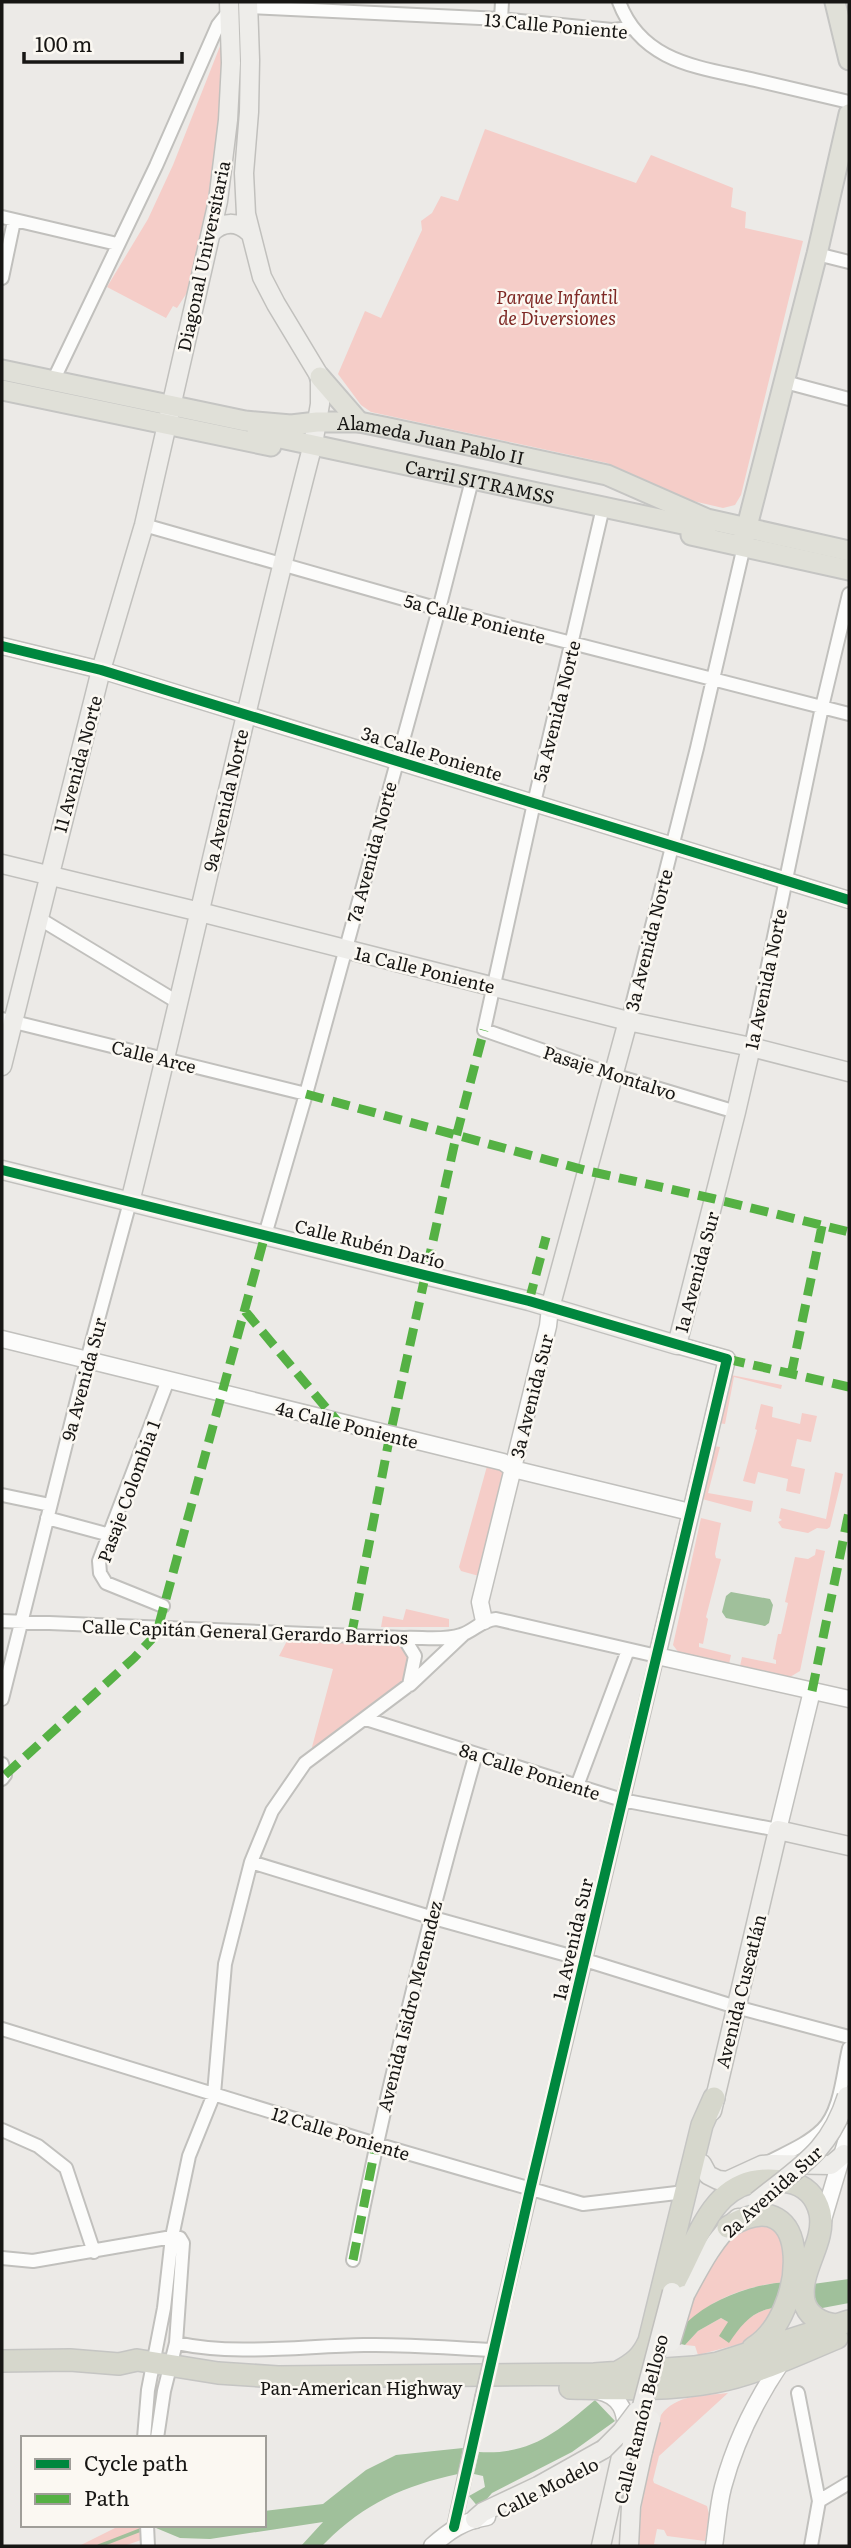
<svg xmlns="http://www.w3.org/2000/svg" width="851" height="2548" viewBox="0 0 851 2548" font-family="Literata,serif">
<rect width="100%" height="100%" fill="#eceae7"/>
<path fill="#f5cdc8" d="M226 31V68L201 248 192 285 177 308 173 306 166 318 107 287 148 219 173 165Z
M485 129 636 183 651 155 733 188 731 207 746 212 745 228 803 241 741 495 735 505 723 508 693 501 607 463 371 412 361 405 338 374 365 311 381 318 422 230 421 221 432 213 441 196 458 201Z
M731 1375 782 1385 781 1389 734 1377 725 1424 719 1423Z
M761 1404 773 1407 772 1417 800 1424 802 1413 817 1416 811 1442 797 1439 791 1466 805 1469 800 1494 786 1491 788 1479 758 1472 755 1484 743 1481 757 1430 755 1429Z
M714 1446 720 1447 708 1493 753 1501 751 1512 702 1499Z
M489 1459 513 1469 486 1578 461 1571 459 1567Z
M835 1472 843 1474 830 1527 827 1529 817 1528 808 1533 782 1528 778 1522 782 1520 779 1518 781 1508 826 1519Z
M701 1518 721 1523 715 1554 716 1558 721 1559 706 1617 708 1619 703 1644 699 1643V1647L731 1655 729 1664 679 1653 673 1645Z
M816 1549 825 1551 800 1671 790 1677 740 1666 742 1657 776 1664V1660L773 1659 778 1634H781L788 1603 785 1602 795 1557 808 1559 815 1555Z
M406 1609 449 1619V1627H381L383 1616 403 1620Z
M288 1639 399 1645 404 1647 409 1655 406 1678 314 1750 312 1747 333 1669 279 1656Z
M767 2224 783 2236 786 2282C760 2284 735 2291 712 2304 702 2310 695 2319 685 2324L687 2307 715 2255 741 2229Z
M780 2307 747 2342 698 2355 695 2346 685 2345 698 2331 721 2318 728 2322 729 2342C743 2322 754 2309 780 2307Z
M728 2393 659 2456 653 2480 654 2483 707 2506 709 2514 705 2541 667 2536 664 2530 657 2529 654 2544 667 2546H638L642 2500 661 2415C676 2394 704 2396 728 2393Z
M121 2525H140L141 2540 124 2546H79Z"/>
<path fill="#a0c09b" d="M731 1592 770 1599 773 1605 769 1623 765 1626 726 1618 722 1612 726 1596Z
M849 2279V2303L817 2309 813 2298V2284Z
M786 2282 780 2307C754 2309 743 2322 729 2343L719 2336 728 2322 721 2318 698 2331 685 2345 677 2343C679 2337 682 2328 686 2323 713 2298 750 2285 786 2282Z
M595 2400 615 2421 572 2452 492 2493 479 2508 469 2496 485 2487 483 2476 474 2474 479 2452C531 2455 557 2432 595 2400Z
M463 2448 458 2474C402 2486 362 2505 322 2546H301L323 2522 210 2539 180 2538 156 2528V2525H264V2511L323 2504 366 2470 396 2455Z"/>
<g fill="none" stroke-linecap="round" stroke-linejoin="round">
<path stroke="#a0c09b" stroke-width="3.5" d="M99 2546 143 2529"/>
<defs>
<path id="minor" d="M619 2C642 63 699 67 755 80 786 87 818 95 849 102
M248 7 501 19 612 30 631 28
M501 19 502 2
M2 217 117 244
M817 254 849 262
M2 278 14 221
M53 381 156 166 218 25 230 10
M785 382 849 399
M601 516 534 803 484 1030 613 1075 736 1112
M144 525 439 609 849 714
M40 919 179 1003
M2 1019 306 1094
M628 1021 697 748 744 546
M751 1047 822 707 849 594
M265 1235 306 1094 439 609 470 488
M2 1495 50 1505
M47 1518 110 1535
M163 1606 106 1583 100 1573 99 1561 168 1380
M2 1621 404 1638C421 1637 444 1641 461 1635 474 1631 481 1620 496 1619L657 1656 491 2358
M410 1685 463 1635
M2 1699 87 1360 130 1202
M366 1719 622 1800 778 1830
M2 1764 5 1775 2 1779
M577 1786 628 1650
M251 1862 430 1917 585 1960 736 2007 849 2037
M2 2029 376 2144 583 2204 685 2192
M2 2130 38 2146 66 2168 94 2252
M765 2164C783 2154 807 2145 822 2130 841 2112 843 2073 849 2048
M2 2258 33 2261 172 2237
M353 2260C386 2089 428 1922 476 1754
M176 2343C237 2356 302 2346 364 2345 407 2344 450 2348 493 2350
M798 2393 819 2501 811 2546
M144 2438 148 2390 164 2308 172 2237 189 2156 214 2094 225 1964 251 1862 272 1811 305 1763 409 1685 415 1656 404 1638
M157 2438 164 2391 176 2343 183 2243 180 2238 172 2237
M819 2501 849 2483
M147 2525 148 2546
M454 2527 482 2397"/>
<path id="tertiary" d="M2 646 101 670 849 900
M2 1339 503 1462 513 1469 690 1512
M677 1345 727 1359 657 1656 849 1699
M484 1621 480 1602 548 1326 550 1308
M778 1830 812 1691
M822 2223 849 2132
M598 2391C621 2396 627 2412 625 2434
M432 2546C449 2531 463 2521 487 2517
M714 2546C717 2527 718 2506 723 2487 735 2442 757 2398 783 2360"/>
<path id="secondary" d="M211 233C223 221 237 221 249 232
M2 864 200 912 628 1021 751 1047 849 1072
M2 1066 101 670 144 525 218 201 228 120 231 63 229 2
M2 1170 529 1301 677 1345 736 1112 751 1047
M130 1202C193 950 247 696 313 444L320 404V377L276 304 262 277 246 214 244 173 249 112 250 60 248 2
M550 1308 628 1021
M712 2111 778 1830 849 1846
M702 2164 708 2175 718 2180 727 2181 762 2165 773 2164 831 2165 844 2154
M685 2295C700 2267 714 2239 738 2218
M475 2519 483 2512 538 2486 604 2449
M601 2546 624 2443
M629 2546 631 2506 643 2451"/>
<g id="primary">
<path d="M835 2 849 60"/>
<path id="s1" d="M2 370 245 421 291 425 317 422H359L389 428 607 475 707 519 849 551"/>
<path d="M320 377 359 422"/>
<path d="M2 390 271 446"/>
<path id="s2" d="M257 433 706 529"/>
<path d="M691 535 849 570"/>
<path d="M744 538 817 254 849 114"/>
</g>
<path id="trunk" d="M728 2227C816 2174 808 2315 753 2348
M673 2285C701 2235 714 2167 788 2182 805 2185 816 2196 820 2213 826 2243 798 2271 804 2301 808 2317 821 2323 836 2325
M2 2361 70 2360 119 2364 137 2360 218 2373 278 2377 594 2374 694 2367 718 2363 849 2321
M618 2372C634 2363 642 2357 649 2341L702 2125 714 2098
M570 2388C618 2389 668 2391 715 2382 757 2374 798 2354 837 2338"/>
</defs>
<use href="#minor" stroke="#c1c0bd" stroke-width="16"/>
<use href="#tertiary" stroke="#c1c0bd" stroke-width="19"/>
<use href="#secondary" stroke="#c1c0bd" stroke-width="21"/>
<use href="#primary" stroke="#c5c5c3" stroke-width="23"/>
<use href="#trunk" stroke="#c5c5c3" stroke-width="24"/>
<use href="#minor" stroke="#fcfcfb" stroke-width="12"/>
<use href="#tertiary" stroke="#fcfcfb" stroke-width="16"/>
<use href="#secondary" stroke="#eeedea" stroke-width="18"/>
<use href="#primary" stroke="#e0e0d8" stroke-width="19"/>
<use href="#trunk" stroke="#d6d7cc" stroke-width="21"/>
<defs>
<path id="minor-bridge" d="M482 2397 491 2358"/>
<path id="secondary-bridge" d="M757 2201C800 2166 830 2151 847 2096
M671 2342 685 2295
M631 2448 672 2292
M604 2449 622 2431 637 2411
M643 2451 651 2420"/>
</defs>
<use href="#minor-bridge" stroke="#c1c0bd" stroke-width="16" stroke-linecap="butt"/>
<use href="#secondary-bridge" stroke="#c1c0bd" stroke-width="21" stroke-linecap="butt"/>
<use href="#minor-bridge" stroke="#fcfcfb" stroke-width="12"/>
<use href="#secondary-bridge" stroke="#eeedea" stroke-width="18"/>
<path stroke="#55b144" stroke-width="9" stroke-dasharray="18 9" stroke-linecap="butt" d="M306 1094 588 1171 715 1199 849 1232
M529 1301 546 1237
M245 1311 338 1422
M727 1359 849 1387
M791 1375 822 1226
M351 1637 390 1435 456 1137 484 1030
M812 1691 849 1512
M5 1775 134 1658 151 1640 158 1628 265 1235
M353 2260 376 2144"/>
<defs>
<path id="cycleway" d="M2 646 101 670 849 900
M2 1170 529 1301 727 1359 530 2190 454 2527"/>
</defs>
<use href="#cycleway" stroke="#fbf8f2" stroke-width="15"/>
<use href="#cycleway" stroke="#00873e" stroke-width="10"/>
</g>
<g text-anchor="middle" dominant-baseline="central" stroke-width="5" stroke-linejoin="round" paint-order="stroke">
<g font-size="18" fill="#171614" stroke="#fbf8f2">
<text transform="translate(556 25) rotate(5)">13 Calle Poniente</text>
<text transform="translate(203 256) rotate(-78)">Diagonal Universitaria</text>
<text stroke="none"><textPath href="#s1" startOffset="436">Alameda Juan Pablo II</textPath></text>
<text stroke="none"><textPath href="#s2" startOffset="228">Carril SITRAMSS</textPath></text>
<text transform="translate(475 618) rotate(15)">5a Calle Poniente</text>
<text transform="translate(556 711) rotate(-76)">5a Avenida Norte</text>
<text transform="translate(432 753) rotate(17)">3a Calle Poniente</text>
<text transform="translate(77 764) rotate(-75)">11 Avenida Norte</text>
<text transform="translate(225 800) rotate(-77)">9a Avenida Norte</text>
<text transform="translate(371 852) rotate(-75)">7a Avenida Norte</text>
<text transform="translate(648 940) rotate(-76)">3a Avenida Norte</text>
<text transform="translate(425 969) rotate(14)">1a Calle Poniente</text>
<text transform="translate(765 979) rotate(-78)">1a Avenida Norte</text>
<text transform="translate(154 1056) rotate(14)">Calle Arce</text>
<text transform="translate(610 1072) rotate(18)">Pasaje Montalvo</text>
<text transform="translate(370 1243) rotate(14)">Calle Rubén Darío</text>
<text transform="translate(696 1272) rotate(-75)">1a Avenida Sur</text>
<text transform="translate(83 1379) rotate(-75)">9a Avenida Sur</text>
<text transform="translate(531 1396) rotate(-76)">3a Avenida Sur</text>
<text transform="translate(347 1424) rotate(14)">4a Calle Poniente</text>
<text transform="translate(128 1491) rotate(-70)">Pasaje Colombia 1</text>
<text transform="translate(245 1631) rotate(2)">Calle Capitán General Gerardo Barrios</text>
<text transform="translate(530 1771) rotate(18)">8a Calle Poniente</text>
<text transform="translate(572 1939) rotate(-77)">1a Avenida Sur</text>
<text transform="translate(740 1991) rotate(-76)">Avenida Cuscatlán</text>
<text transform="translate(409 2006) rotate(-76)">Avenida Isidro Menendez</text>
<text transform="translate(341 2133) rotate(17)">12 Calle Poniente</text>
<text transform="translate(772 2191) rotate(-42)">2a Avenida Sur</text>
<text x="361" y="2387">Pan-American Highway</text>
<text transform="translate(640 2419) rotate(-76)">Calle Ramón Belloso</text>
<text transform="translate(547 2487) rotate(-27)">Calle Modelo</text>
</g>
<g font-size="18" font-style="italic" fill="#7e2925" stroke="#fbf8f2">
<text x="557" y="296">Parque Infantil<tspan x="557" dy="21">de Diversiones</tspan></text>
</g>
</g>
<rect width="851" height="2548" fill="none" stroke="#171614" stroke-width="7"/>
<rect x="21" y="2436" width="245" height="91" fill="#fbf8f2" stroke="#a09e99" stroke-width="2"/>
<rect x="35" y="2459" width="35" height="10" fill="#00873e" stroke="#a09e99" stroke-width="2"/>
<text x="84" y="2471" font-size="21" fill="#171614">Cycle path</text>
<rect x="35" y="2494" width="35" height="10" fill="#55b144" stroke="#a09e99" stroke-width="2"/>
<text x="84" y="2506" font-size="21" fill="#171614">Path</text>
<path d="M24 52v10h158v-10" fill="none" stroke="#171614" stroke-width="3.5"/>
<text x="35" y="52" font-size="21" fill="#171614" stroke="#fbf8f2" stroke-width="5" paint-order="stroke">100 m</text>
</svg>
